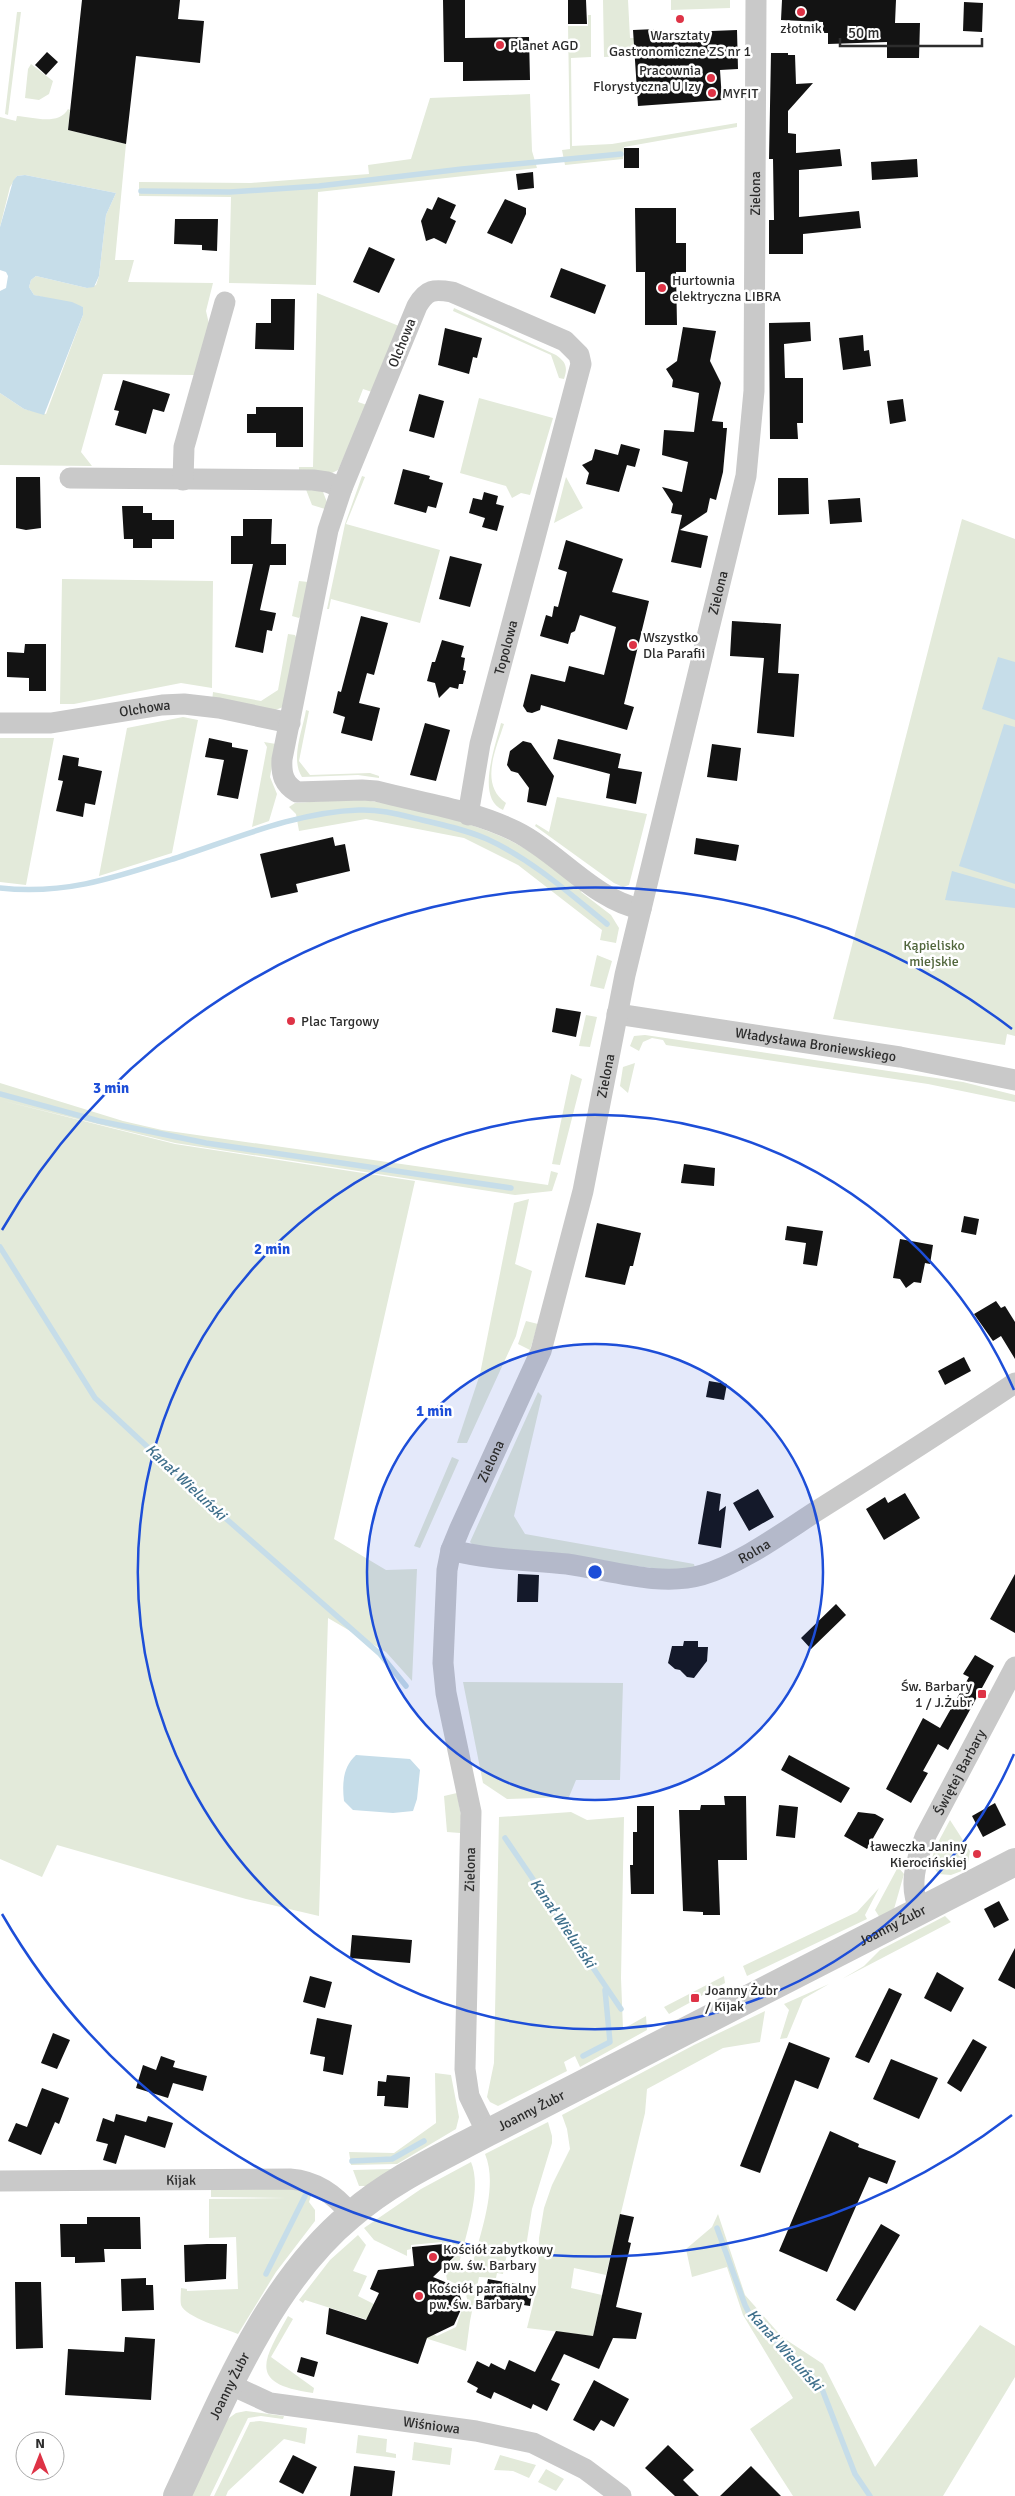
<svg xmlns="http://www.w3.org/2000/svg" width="1015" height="2496" viewBox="0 0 1015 2496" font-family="Signika,sans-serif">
<rect width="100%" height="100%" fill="#fff"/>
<path fill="#e3eada" d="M603 0H628L630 38H644L657 43 633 44V56L604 57Z
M671 0H730V8L671 10Z
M17 12H21L8 115 5 114Z
M588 15H591V57L571 58 572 146 612 144 737 123V127L624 147 623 159 565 165 562 150 570 149 568 26H588Z
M31 64 53 81 49 94 39 100 25 98 28 69Z
M530 94 532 151 537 168 318 192 316 285 229 283 231 197 139 196V182L251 183 369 174 368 165 411 159 430 98Z
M68 109 70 110 68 130 126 144 115 260H134L128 282 213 283 206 311 209 324 195 375 103 374 81 452 92 466 0 465V393L24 409 46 414 83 315V307L34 295 29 287 31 280 36 276 87 288 96 285 99 276 106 215 116 193 25 175 17 176 10 187 0 227V117L16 121 17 116C32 117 59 126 68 109Z
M317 293 399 326 372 392 363 389 358 402 367 405 338 470 332 473 299 472V467H313Z
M454 308 556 355C566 362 568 367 564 379L559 378 551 355 453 311Z
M479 398 553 418 530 495 521 493 512 498 506 486 460 473Z
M362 476 365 477 346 524 440 550 420 623 331 599 329 609H327L345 524Z
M566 477 583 508 554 523Z
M305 487 323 492 327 502 325 509 312 505Z
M962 519 1015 539V1036L1007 1034 1005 1045 833 1019Z
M62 579 213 581 212 688 181 683 74 704H60Z
M299 581 308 582 301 615 299 618 292 616Z
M288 634 295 635 297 639 283 707 273 711 212 702 213 692 261 701 278 690Z
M306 710 309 711 299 761 310 775 370 773 379 776V778L358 775 302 777C290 759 303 729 306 710Z
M183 717 198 720 172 853 99 876 127 728Z
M501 723 504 724C496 749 479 784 506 803L503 810C475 798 496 745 501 723Z
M0 738H54L26 885 0 882Z
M264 742 276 744 270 777 277 794 269 821 252 827 267 747Z
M557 797 647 814 629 885 623 887 614 883 535 826 536 824 549 832Z
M352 799C395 802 475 822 513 842 538 855 560 873 583 889L581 892 611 915 619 928 616 943 600 940 602 930 518 865 464 838 366 819 299 831 296 814 289 807 295 803Z
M597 955 612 961 604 989 590 986Z
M586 1015 597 1017 590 1047 579 1046Z
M645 1035 963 1082 1015 1095V1102L928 1084 666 1045 663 1040 652 1038 643 1042 639 1051 630 1046 634 1036Z
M635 1063 628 1093 620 1086 623 1067Z
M571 1074 582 1079 560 1165 552 1164Z
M0 1083 123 1121 162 1130 548 1185 551 1171 558 1173 552 1191 515 1195 175 1143 0 1100Z
M0 1100 175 1144 415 1181 334 1539 386 1570 417 1569 412 1681 386 1652 328 1618 319 1916 246 1899 57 1845 42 1877 0 1859Z
M529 1199 515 1264 532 1271 516 1336 467 1443H457L480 1374 514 1203Z
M526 1321 538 1324 530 1350 518 1344Z
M538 1392 542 1396 514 1516 525 1534 694 1564 695 1568 669 1570 475 1547 470 1542Z
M452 1457 459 1460 420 1548 414 1546Z
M463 1682 623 1683 620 1780H576L569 1797 507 1799 483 1783Z
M457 1793 461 1816 460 1833 447 1832 444 1796Z
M571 1812 587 1820 624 1817 621 1978 623 2029 646 2016 647 2030 580 2067 575 2056 564 2062 567 2071 498 2106 490 2102 487 2097 494 2063 499 1817Z
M950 1820 970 1851 967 1869 951 1875 938 1874 931 1862 935 1848Z
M898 1867 904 1874 894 1909 880 1918 875 1910Z
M879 1888 865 1915 867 1919 747 1976 743 1966 857 1912Z
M945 1916 951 1922 842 1979 864 1966 880 1950Z
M724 1976 725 1983 701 1996 699 1994 690 1999 691 2002 669 2014 664 2007Z
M829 1984 803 1999 787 2038 780 2039 789 2010 784 2004Z
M765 2011 760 2042 723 2048 647 2089 645 2113 606 2275 574 2268 571 2288 602 2295 593 2336 527 2328 538 2284 539 2238 544 2208 552 2185 570 2149 567 2129 562 2115 694 2045Z
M435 2073 451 2075 459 2117 456 2129 397 2164 351 2165 349 2152 394 2153 436 2123Z
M548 2122 552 2136V2143L532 2209 525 2253 522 2256 507 2254 503 2274 497 2273 496 2278 479 2277 470 2321 466 2351 305 2300 303 2303 299 2300 330 2260 358 2235 366 2245 353 2271 367 2276 358 2296 437 2336 456 2327 464 2303 468 2302 464 2288 460 2289 459 2285 447 2280 445 2269H451V2261L456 2256 455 2248 450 2245 443 2246 442 2242 411 2245V2249L407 2250V2256L374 2240 364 2228 421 2189 471 2162C483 2190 464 2239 458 2269L471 2270C479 2236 499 2187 485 2154Z
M393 2169 366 2186H359L353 2170Z
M284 2187 307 2192 311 2196 309 2202 315 2210V2221L276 2272 238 2334C226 2329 185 2317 181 2305 180 2300 181 2293 181 2288L187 2289V2291L238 2289 236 2237 209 2238V2199L287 2198 211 2197V2190L214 2188Z
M718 2214 745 2295 782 2337 823 2364 875 2467 980 2325 1015 2346V2377L943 2496H793L750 2429 793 2398 743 2315 727 2267 692 2277 686 2249 712 2227Z
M288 2316 293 2319 271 2357 314 2388 313 2393C247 2384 263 2361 288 2316Z
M246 2411 284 2416 283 2419 261 2416 248 2418 210 2496H187L225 2421 236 2413Z
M260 2421 307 2428 305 2444 284 2439 228 2491 226 2496H214L250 2422Z
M358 2435 387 2439 386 2452 396 2454V2458L356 2453Z
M414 2442 452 2448 450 2465 412 2460Z
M500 2455 536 2465 529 2478 513 2471 494 2470Z
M546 2469 564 2479 556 2491 538 2482Z"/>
<path fill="#c6dde9" d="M25 175 116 193 106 215 99 276 94 287 87 288 36 276 31 280 29 287 34 295 72 302 83 307V315L44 415 24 409 0 393V291L6 288 8 276 6 272 0 270V227L13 181 17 176Z
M998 657 1015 662V720L982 709Z
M1004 724 1015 727V884L959 866Z
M952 871 1015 889V908L945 900Z
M356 1755 410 1759 420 1770 417 1799 413 1811 393 1813 353 1810 344 1801C342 1783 343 1767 356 1755Z"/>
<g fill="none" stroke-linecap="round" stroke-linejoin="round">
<path stroke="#c6dde9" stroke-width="5.5" d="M141 191 230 192 319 186 462 169 621 154
M0 888C62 895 111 879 170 860 230 841 294 812 359 810 380 809 401 815 422 820 444 825 466 830 487 839 531 859 569 893 607 924
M0 1094 99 1121 206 1143 511 1188
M0 1247 95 1398 198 1494 380 1654 406 1686
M505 1838 621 2009
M583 2056 610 2042 605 1990
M352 2161 392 2159 424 2141
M717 2228 745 2305 751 2317 810 2374 822 2389 855 2474 870 2496
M266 2274 305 2196"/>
</g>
<path fill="#131313" d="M82 0H180L178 19 204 21 200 63 136 56 126 144 68 130Z
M443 0H465V38L529 37 530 80 463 81V62H444Z
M568 0H586L587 24H568Z
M782 0H896L895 23H920L919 58H887V42L828 44V33H823V22L781 20Z
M964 2 983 3 982 32 963 31Z
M656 29 657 42 686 41V32L737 30 738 69 720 70 722 100 638 106 633 30Z
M47 52 58 62 46 75 35 65Z
M771 53H788V55H795L796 84 813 83 788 111V133L796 134V153L840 149 842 166 799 170V217L859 211 861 228 803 234V254H769V220H774L773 159H769Z
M624 148H639V168H624Z
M917 159 918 177 872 180 871 162Z
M533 172 534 188 518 190 516 174Z
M438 197 456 205 450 218 456 221 446 244 434 238 426 241 421 221 427 208 432 210Z
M505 199 526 208V214L512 244 487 233Z
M635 208H676V243H686V272H676L677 325H645V272H636Z
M175 219H218L217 251 202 250V245L174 244Z
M369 247 395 259 379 293 353 282Z
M561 268 606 285 595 314 550 297Z
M271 299H295L294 350 255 349 256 323H271Z
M810 322 811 341 784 344 785 378H803V423H797L798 439H770L769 323Z
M683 327 716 331 710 361 721 383 712 421 723 422V428H727L723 472 716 500 710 498 707 512 680 530 708 536 701 568 671 562 682 515 671 513 673 504 662 487 682 492 688 462 662 455 664 430 694 432 699 393 672 387 673 380 666 369 677 361Z
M445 328 482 338 477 358 473 357 469 374 438 365Z
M863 335 864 351 869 350 871 366 843 370 839 338Z
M123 380 170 394 164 412 153 409 146 434 115 425 119 411 114 410Z
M419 394 444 401 434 438 409 431Z
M903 399 906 421 890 424 887 401Z
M256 407H303V447H276V433H247V414H256Z
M621 444 640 449 635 467 627 465 619 492 586 484 589 473 582 465 592 460 595 449 618 455Z
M403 469 430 476 429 479 443 483 436 508 428 506 426 513 394 504Z
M16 477H40L41 528 26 530 16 528Z
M778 478H808L809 514 778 515Z
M484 492 498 496 496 504 504 506 497 531 482 527 485 518 469 513 473 498 482 500Z
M860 498 862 522 830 524 828 500Z
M122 506H143V513H152V520H174V539H152V548H133V539H124Z
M243 519H272L271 544H286V565H270L260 610 276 613 272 631 267 630 263 653 235 647 253 564H231V536H243Z
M566 540 623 559 612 592 649 601 624 704 634 707 627 730 541 705 540 710 532 713 527 712 523 706 531 674 565 682 569 666 604 675 616 627 580 615 575 631 571 633 568 644 540 636 546 615 552 617 554 606 558 607 567 572 558 569Z
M450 556 482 564 470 607 439 599Z
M361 616 388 623 374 675 367 673 359 703 380 708 372 741 341 733 345 717 333 713 338 691 341 692Z
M732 621 781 624 778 673 799 674 794 737 757 733 764 658 730 656Z
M442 640 464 646 461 657 465 658 463 670 466 671 463 684H459L458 689 450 687 439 698 435 683 427 681 432 662H435Z
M25 644H46V691H29V678L7 677V652L24 653Z
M425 723 450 730 436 781 410 775Z
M209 738 232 743V747L248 750 238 799 217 795 224 760 205 757Z
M558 739 621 754 618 768 642 772 636 804 606 798 610 774 553 759Z
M523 741 531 743 554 776 546 806 527 802 529 788 518 773 511 771 507 765 510 751Z
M712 744 741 748 737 781 707 777Z
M63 755 79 758 78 766 102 771 95 805 85 803 83 817 56 811 63 781 58 780Z
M333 837 335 846 345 844 350 871 296 884 298 892 271 898 260 854Z
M696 838 739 845 736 861 694 854Z
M556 1008 581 1012 576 1037 552 1032Z
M684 1164 715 1168 714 1186 681 1183Z
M964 1216 979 1219 976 1235 961 1232Z
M597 1223 641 1233 633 1266H630L625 1285 585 1277Z
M787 1226 823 1231 817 1266 803 1264 806 1243 785 1240Z
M900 1239 933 1245 930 1264 925 1263 921 1283 914 1282 906 1288 900 1279 893 1278Z
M996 1301 1001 1308 1005 1306 1015 1322V1359L1001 1336 993 1341 974 1314Z
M964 1357 971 1371 945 1385 938 1371Z
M709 1381 727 1384 724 1400 706 1397Z
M758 1489 774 1517 749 1531 733 1503Z
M707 1491 721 1494 719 1511 726 1506 721 1548 698 1544Z
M905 1493 920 1518 884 1540 866 1509 885 1497 888 1503Z
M518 1574 539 1575 538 1602H517Z
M1015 1574V1633L990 1619Z
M836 1604 846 1615 811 1649 801 1638Z
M684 1641H698V1647H708L707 1661 694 1678 687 1677 680 1670 675 1669 668 1663 672 1646H683Z
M975 1655 994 1666 948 1750 938 1744 923 1771 928 1773 911 1803 886 1789 923 1718 940 1728 969 1677 963 1674Z
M789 1755 850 1788 841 1803 781 1770Z
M724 1796H746L747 1860H718L720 1915H703V1912L683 1911 679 1810H700L701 1805H725Z
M995 1803 1006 1825 983 1837 972 1816Z
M779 1805 798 1807 795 1838 776 1836Z
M637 1806H654V1894H631L630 1865H633V1832H637Z
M858 1812 875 1814 884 1819 867 1849 844 1836Z
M999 1901 1009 1920 994 1928 984 1909Z
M352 1935 412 1940 410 1963 350 1958Z
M1015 1948V1989L998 1980Z
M937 1972 964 1988 951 2012 924 1998Z
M310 1976 332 1982 325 2008 303 2002Z
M889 1988 902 1994 869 2063 855 2057Z
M317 2018 352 2025 343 2075 323 2071 325 2057 310 2054Z
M53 2033 70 2040 57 2069 41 2063Z
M973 2039 987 2047 961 2092 947 2083Z
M789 2042 830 2058 818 2089 795 2080 760 2173 740 2166Z
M161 2056 175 2061 173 2067 207 2076 203 2091 173 2083 168 2098 136 2088 143 2065 156 2070Z
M891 2059 938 2078 919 2119 873 2099Z
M387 2075 410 2077 408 2108 384 2106 385 2096H377L378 2081 386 2082Z
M42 2088 69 2098 59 2124 55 2122 41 2155 8 2141 16 2123 27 2127Z
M116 2114 146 2122 148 2116 173 2123 165 2148 125 2135 116 2164 103 2160 108 2144 96 2141 103 2118 114 2122Z
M830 2131 859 2144 858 2147 896 2161 887 2184 869 2177 827 2272 779 2251Z
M620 2214 634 2217 628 2242 631 2243 616 2307 642 2313 636 2339 613 2338 599 2369 564 2354 551 2380 560 2384 547 2411 533 2404 531 2409 494 2392 491 2399 476 2392 478 2388 467 2382 477 2361 489 2367 491 2363 505 2370 509 2360 535 2372 556 2331 593 2336Z
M87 2217H140L141 2249H104L105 2262 75 2263V2257H61L60 2224H87Z
M881 2224 900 2235 855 2311 836 2300Z
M207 2244H227L226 2279 185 2282 184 2245Z
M444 2244 459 2252 433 2277 457 2287 463 2305 454 2325 427 2338 418 2364 326 2334 329 2308 366 2320 379 2293 370 2289 378 2270 414 2266 412 2247Z
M146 2278V2285H153L154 2310 122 2311 121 2279Z
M488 2279 533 2287 530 2306 517 2304 516 2310 483 2304Z
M15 2282H41L43 2348 16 2349Z
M125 2337 155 2339 151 2400 65 2395 68 2349 124 2352Z
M301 2357 318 2362 314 2377 297 2372Z
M594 2380 629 2399 614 2427 601 2420 594 2431 573 2420Z
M668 2445 694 2470 683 2480 699 2496H675L645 2468Z
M293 2455 317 2467 303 2494 279 2482Z
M354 2466 395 2471 392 2496H350Z
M751 2466 781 2496H720Z"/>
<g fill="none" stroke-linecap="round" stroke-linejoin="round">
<g stroke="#c9c9c9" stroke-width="21">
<path d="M70 478 313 480 327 482 342 488"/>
<path d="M183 480 184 447 225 302"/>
<path id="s1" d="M0 723H51L162 705 184 704 219 708 290 723"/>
<path id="s2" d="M468 815 480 744 581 364 579 355 565 341 452 292C434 289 427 289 417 306L342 488 328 530 282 759C281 775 284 784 297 792L362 790 376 791C422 803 473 810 515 831 558 852 594 900 641 909"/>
<path id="s3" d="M617 1014 900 1057 1015 1080"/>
<path id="s4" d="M451 1550C489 1560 528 1560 567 1564 610 1570 660 1587 702 1575 740 1564 781 1534 815 1512 882 1470 949 1427 1015 1383"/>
<path id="s5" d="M920 1910C908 1887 916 1861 925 1837L1015 1667"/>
<path id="s6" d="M487 2133 469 2096 465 2069 471 1812 446 1693 443 1663 447 1570 451 1550 460 1528 541 1351 583 1191 625 975 746 476 754 391 756 0"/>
<path id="s7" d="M0 2181 290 2179C316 2181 334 2194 351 2214"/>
<path id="s8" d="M231 2385 270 2403 476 2431 533 2443 585 2469 621 2496"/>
</g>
<path stroke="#c9c9c9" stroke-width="28" id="s9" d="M177 2496C222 2401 268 2283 351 2215 391 2180 440 2158 487 2133L1015 1862"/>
</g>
<circle cx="595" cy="1572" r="228" fill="#1d4ed8" fill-opacity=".12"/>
<g fill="none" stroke="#1d4ed8" stroke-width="2.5">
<circle cx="595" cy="1572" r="228"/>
<path d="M1014 1754A457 457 0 1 1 1014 1390"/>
<path d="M1012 2115A685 685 0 0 1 2 1914M2 1230A685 685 0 0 1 1012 1029"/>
</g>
<g fill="#de3346" stroke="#fff" stroke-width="2">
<circle cx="801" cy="12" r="5"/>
<circle cx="680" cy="19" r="5"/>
<circle cx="500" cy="45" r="5"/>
<circle cx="711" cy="78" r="5"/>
<circle cx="712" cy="93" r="5"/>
<circle cx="662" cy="288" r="5"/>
<circle cx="633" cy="645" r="5"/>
<circle cx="291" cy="1021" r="5"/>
<rect x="977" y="1689" width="10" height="10" rx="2.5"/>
<circle cx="977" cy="1854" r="5"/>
<rect x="690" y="1993" width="10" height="10" rx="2.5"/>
<circle cx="433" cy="2257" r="5"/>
<circle cx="419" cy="2296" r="5"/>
</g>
<g text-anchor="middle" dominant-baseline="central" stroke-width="5" stroke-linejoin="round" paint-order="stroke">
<g font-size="14" fill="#2c2c2c" stroke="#fff" text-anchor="start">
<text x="801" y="28" text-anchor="middle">złotnik</text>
<text x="680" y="35" text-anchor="middle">Warsztaty<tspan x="680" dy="16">Gastronomiczne ZS nr 1</tspan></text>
<text x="510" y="45">Planet AGD</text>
<text x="701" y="70" text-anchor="end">Pracownia<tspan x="701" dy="16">Florystyczna U Izy</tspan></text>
<text x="722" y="93">MYFIT</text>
<text x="672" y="280">Hurtownia<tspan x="672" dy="16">elektryczna LIBRA</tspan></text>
<text x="643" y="637">Wszystko<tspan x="643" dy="16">Dla Parafii</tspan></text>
<text x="301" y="1021">Plac Targowy</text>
<text x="972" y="1686" text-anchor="end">Św. Barbary<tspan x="972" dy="16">1 / J.Żubr</tspan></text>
<text x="967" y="1846" text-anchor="end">ławeczka Janiny<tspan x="967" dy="16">Kierocińskiej</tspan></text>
<text x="705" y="1990">Joanny Żubr<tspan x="705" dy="16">/ Kijak</tspan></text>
<text x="443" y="2249">Kościół zabytkowy<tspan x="443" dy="16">pw. św. Barbary</tspan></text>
<text x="429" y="2288">Kościół parafialny<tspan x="429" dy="16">pw. św. Barbary</tspan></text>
</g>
<g font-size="14" fill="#2c2c2c" stroke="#fff">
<text stroke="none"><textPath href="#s6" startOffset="1991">Zielona</textPath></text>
<text transform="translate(402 343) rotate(-68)">Olchowa</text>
<text stroke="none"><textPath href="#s6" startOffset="1588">Zielona</textPath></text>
<text stroke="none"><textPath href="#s2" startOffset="172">Topolowa</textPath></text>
<text stroke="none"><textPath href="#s1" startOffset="146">Olchowa</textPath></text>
<text stroke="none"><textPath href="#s3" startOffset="201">Władysława Broniewskiego</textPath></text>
<text stroke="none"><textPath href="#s6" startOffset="1092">Zielona</textPath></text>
<text stroke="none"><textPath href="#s6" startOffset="688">Zielona</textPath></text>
<text stroke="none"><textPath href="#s4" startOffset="311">Rolna</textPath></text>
<text stroke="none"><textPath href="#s5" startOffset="149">Świętej Barbary</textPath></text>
<text stroke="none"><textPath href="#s6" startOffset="268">Zielona</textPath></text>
<text stroke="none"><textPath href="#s9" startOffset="948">Joanny Żubr</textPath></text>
<text stroke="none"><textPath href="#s9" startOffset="542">Joanny Żubr</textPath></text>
<text stroke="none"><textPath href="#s7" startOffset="181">Kijak</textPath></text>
<text stroke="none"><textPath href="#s9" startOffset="122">Joanny Żubr</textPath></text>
<text stroke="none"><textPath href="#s8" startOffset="206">Wiśniowa</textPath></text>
</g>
<g font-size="14" fill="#51663c" stroke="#fff">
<text x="934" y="945">Kąpielisko<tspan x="934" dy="16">miejskie</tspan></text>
</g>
<g font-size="15" font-style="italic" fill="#3e6f8b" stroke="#fff">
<text transform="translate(186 1482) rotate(43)">Kanał Wieluński</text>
<text transform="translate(563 1923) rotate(56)">Kanał Wieluński</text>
<text transform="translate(785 2350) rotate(48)">Kanał Wieluński</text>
</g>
</g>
<circle cx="595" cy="1572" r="8" fill="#1d4ed8" stroke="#fff" stroke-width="2.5"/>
<g font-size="15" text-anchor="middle" font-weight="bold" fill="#1d4ed8" stroke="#fff" stroke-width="5" stroke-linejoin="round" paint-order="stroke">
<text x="111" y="1093">3 min</text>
<text x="272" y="1254">2 min</text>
<text x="434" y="1416">1 min</text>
</g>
<g transform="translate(40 2456)"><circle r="24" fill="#ffffff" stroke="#ababab"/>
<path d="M0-4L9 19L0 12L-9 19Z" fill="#de3346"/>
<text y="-8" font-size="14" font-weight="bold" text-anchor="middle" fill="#2c2c2c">N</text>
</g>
<path d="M840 38v8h142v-8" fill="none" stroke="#2c2c2c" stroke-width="2.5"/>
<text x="848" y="38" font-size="15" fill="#2c2c2c" stroke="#ffffff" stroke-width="4" paint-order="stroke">50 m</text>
</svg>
